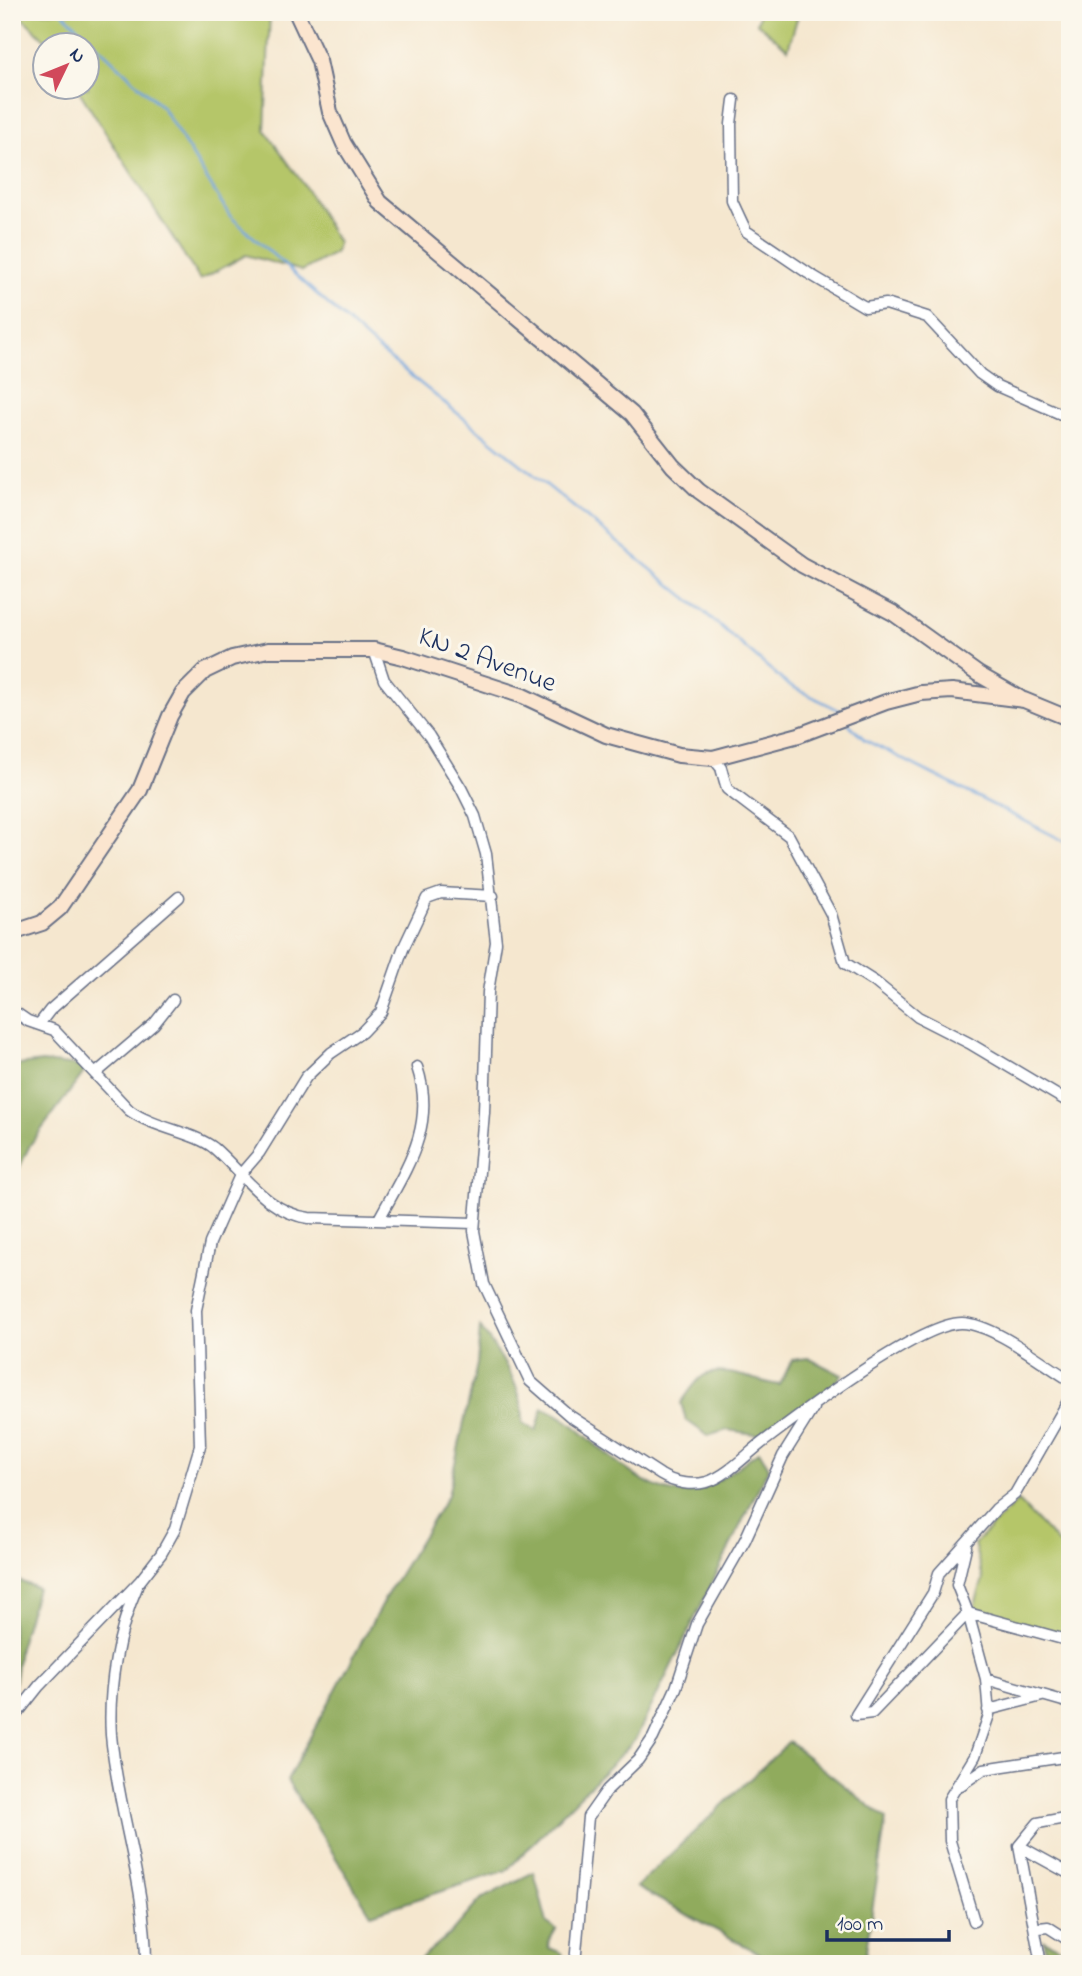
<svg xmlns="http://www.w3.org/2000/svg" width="1082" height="1976" viewBox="0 0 1082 1976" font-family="'Indie Flower',sans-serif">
<rect width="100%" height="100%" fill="#fbf7ec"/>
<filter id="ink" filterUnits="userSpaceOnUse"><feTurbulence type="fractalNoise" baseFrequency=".0143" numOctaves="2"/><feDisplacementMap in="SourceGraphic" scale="14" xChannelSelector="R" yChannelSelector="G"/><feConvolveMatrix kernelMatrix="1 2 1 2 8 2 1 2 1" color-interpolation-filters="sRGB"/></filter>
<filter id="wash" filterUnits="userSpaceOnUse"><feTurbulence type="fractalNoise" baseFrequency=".00686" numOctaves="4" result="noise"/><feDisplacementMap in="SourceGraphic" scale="28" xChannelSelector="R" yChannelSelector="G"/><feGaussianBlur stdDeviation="1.57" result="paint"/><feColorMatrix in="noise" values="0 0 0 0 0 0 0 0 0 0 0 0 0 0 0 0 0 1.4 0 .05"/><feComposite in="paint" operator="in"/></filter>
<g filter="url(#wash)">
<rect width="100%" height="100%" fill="#f5e7cf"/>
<path fill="#b5c669" stroke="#687a64" stroke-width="2" d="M16 12H270L265 130 304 185 338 243 335 253 302 271 246 255 200 280 77 88H88V46L51 45Z
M760 12H799L788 49 757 23Z
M1018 1501 1070 1556V1639L974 1608 983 1579 974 1544Z"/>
<path fill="#90ab5d" stroke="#566d5e" stroke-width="2" d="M12 1060 19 1065 42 1062 88 1067 30 1145 12 1183Z
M480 1327C500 1356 524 1386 523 1423L536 1431 543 1408C565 1416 579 1430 596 1445 621 1466 654 1496 690 1493 710 1490 742 1463 759 1451L769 1467 635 1740 507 1870 371 1914 287 1780 389 1591 448 1495 477 1364Z
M808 1358 842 1375 827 1393 791 1413 761 1435 727 1430 708 1436 686 1420 681 1403C687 1395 695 1381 703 1376 723 1365 756 1382 780 1385L792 1360Z
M12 1578 37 1588 19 1648 12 1705Z
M789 1742 886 1819 864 1964H779L636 1887Z
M534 1872 547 1923 556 1929 548 1943 549 1948 562 1953 565 1964H414L452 1932 481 1899Z
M1044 1940 1070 1953V1964H1048Z"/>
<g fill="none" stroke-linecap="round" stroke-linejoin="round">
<path stroke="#71a4dd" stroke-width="2.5" d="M62 12 162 107 230 216 379 350 704 612 787 684 841 711
M849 724 865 740 1070 844"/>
</g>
</g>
<g filter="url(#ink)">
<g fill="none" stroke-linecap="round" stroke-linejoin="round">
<defs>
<path id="street" d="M734 100 731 124 732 201 746 231 808 273 865 307 886 304 927 317 980 374 997 386 1070 418
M374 650 384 680 429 736 461 788 475 816 486 854 496 942 488 992 484 1112 474 1231 484 1284 530 1381 570 1416 661 1475C674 1483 692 1486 707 1482 727 1476 747 1454 763 1442 800 1414 921 1322 962 1323 994 1324 1042 1363 1070 1380
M713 758 721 768 727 789 789 836 831 914 845 963 875 982 918 1017 969 1043 1070 1103
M12 1010 28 1021 54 1030 129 1110C153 1128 194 1132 214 1148 244 1174 266 1212 309 1218L474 1223
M40 1023 50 1010 179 897
M95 1074 154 1024 173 1000
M379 1219C406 1169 437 1126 417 1067
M1070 1398 1015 1494 996 1509 939 1573 933 1593 856 1715 872 1713 968 1613 1070 1641
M966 1547 957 1585 968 1613 986 1679 989 1715 975 1756 949 1799 950 1841 974 1921
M137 1587C118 1630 108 1688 111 1735 118 1813 146 1884 146 1964
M986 1679 1070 1703
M988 1710 1042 1696
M12 1725 16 1715 39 1686 140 1581 161 1554 175 1529 200 1446 196 1310 210 1243 240 1175 259 1153 306 1077 331 1053 362 1032 381 1012 403 949 427 898 441 893 493 896
M961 1785 984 1769 1070 1756
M1019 1846 1070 1874
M1039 1928 1048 1927 1070 1941
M575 1964 588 1817 607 1790 638 1760 653 1738 676 1688 697 1624 745 1540 783 1456 813 1408
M1041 1964 1019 1846 1038 1823 1070 1817"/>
<path id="secondary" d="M296 12 319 61 330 112 344 144 380 202 632 414 673 466 699 491 802 565 893 613 978 674 1020 698
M12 933 42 923 60 908 140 790 170 716 183 693 205 671 232 658 268 650H374L403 657 523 696 606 735 679 755 713 758 799 735 886 702 921 693 952 691 1024 700 1070 719"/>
</defs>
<use href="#street" stroke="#676f86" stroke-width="13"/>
<use href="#secondary" stroke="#676f86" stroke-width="18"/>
<use href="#street" stroke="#fff" stroke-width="10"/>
<use href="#secondary" stroke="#fbe5cf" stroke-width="14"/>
</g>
</g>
<g text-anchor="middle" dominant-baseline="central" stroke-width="6" stroke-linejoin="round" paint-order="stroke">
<g font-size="28" fill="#1b2f5e" stroke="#fbf7ec">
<text transform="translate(487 661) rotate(20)">KN 2 Avenue</text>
</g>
</g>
<rect width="1082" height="1976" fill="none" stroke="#fbf7ec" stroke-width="42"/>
<g transform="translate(66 66) rotate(47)"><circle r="33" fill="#fbf7ec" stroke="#a1a7b3" stroke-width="2"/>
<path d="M0-5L12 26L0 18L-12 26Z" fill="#d1495b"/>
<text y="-10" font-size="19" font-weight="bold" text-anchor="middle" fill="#1b2f5e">N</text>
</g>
<path d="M827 1930v10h122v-10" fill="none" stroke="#1b2f5e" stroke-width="3.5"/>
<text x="837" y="1930" font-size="21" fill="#1b2f5e" stroke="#fbf7ec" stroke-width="5" paint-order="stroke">100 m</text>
</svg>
